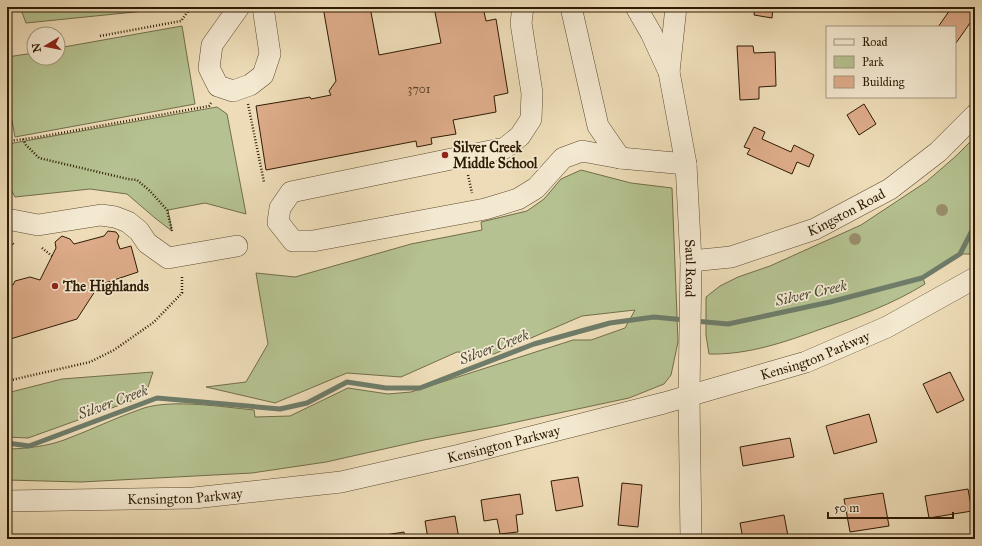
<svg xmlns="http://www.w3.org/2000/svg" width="982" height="546" viewBox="0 0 982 546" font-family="'IM FELL Great Primer',serif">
<rect width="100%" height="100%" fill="#eddcb7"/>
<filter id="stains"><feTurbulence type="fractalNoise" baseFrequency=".005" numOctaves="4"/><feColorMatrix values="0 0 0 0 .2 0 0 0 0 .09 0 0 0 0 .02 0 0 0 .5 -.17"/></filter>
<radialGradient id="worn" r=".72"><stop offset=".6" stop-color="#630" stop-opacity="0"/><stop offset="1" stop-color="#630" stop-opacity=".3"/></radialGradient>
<path fill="#b5c190" stroke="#726e4a" d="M20 7H184L26 23Z
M182 26 195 104 15 137 7 93V57L34 53V58H58V48Z
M217 107 227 114 246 214 205 203 168 210 172 231 155 218 127 194 90 189 15 197 7 182V141L8 144Z
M975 137V254H960L923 278 925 284C891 305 859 316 821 329 785 342 748 355 709 354L706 335V297L720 286 738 277 770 266 861 225 926 182 956 156Z
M581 170 631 183 672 188 678 342 671 375 664 384 629 398 498 426 424 440 326 462 252 473 81 482 7 480V449C25 449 48 446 64 440 91 430 117 417 144 408 173 399 223 407 254 410L255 417 290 416 348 388 388 394 411 392 573 340H591L625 328 635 310 582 316 494 354 457 352 401 377 347 373 275 403 206 387 246 382 268 344 256 273 295 277 411 244 482 230 481 222 527 211 544 199 561 179Z
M153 372 145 396 28 438 7 437V393L62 379Z"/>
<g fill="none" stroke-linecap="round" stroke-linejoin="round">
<path stroke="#6e7c69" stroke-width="5" d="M695 321 728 324 830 302 922 278 960 254 975 225
M7 443 29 446 157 398 280 409 307 403 347 382 386 388H420L534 344 610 323 654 317 685 320"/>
</g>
<path fill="#ddab89" stroke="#2e1b03" d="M323 7H370L379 55 441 43 434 7H483L486 21 496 19 508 93 494 96 496 112 453 120 456 134 431 138 432 144 417 147 416 141 266 170 256 106 310 97 311 99 331 95 329 91 336 81Z
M755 7H773L772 18 754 15Z
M952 7H973L975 8V16L956 43 955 42V27H938Z
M737 46H753L754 53 775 52 776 86 759 87V99L740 100Z
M864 104 876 124 859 135 847 115Z
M754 127 765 132 762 139 791 152 794 145 814 155 809 167 797 162 792 174 747 154 750 149 744 147Z
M108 231 116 232 119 236 117 241 120 249 131 246 138 272 99 285 77 319 7 340V286L13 285 15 281 30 277 40 280 56 248 55 242 62 236 70 239 74 244 104 236Z
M950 372 964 400 937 413 923 384Z
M869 414 877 442 834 454 826 426Z
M790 438 794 457 743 466 740 447Z
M578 477 583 506 556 511 551 481Z
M622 483 642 485 638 527 618 525Z
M968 489 972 511 929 518 925 496Z
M883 493 889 526 850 532 844 499Z
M520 494 523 514 516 515 518 532 500 534 497 519 484 521 481 500Z
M784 515 788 536 770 539H743L740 523Z
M455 516 459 539H428L425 521Z
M404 532 405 539H366V538Z"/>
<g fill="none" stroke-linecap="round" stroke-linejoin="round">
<defs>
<g id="minor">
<path d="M239 7 212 45 209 68 218 86 233 91 250 85 263 75 270 54 263 7"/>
<path d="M523 7 521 23 532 93 531 119 520 136 505 148 291 192 280 208 278 222 293 241H313L485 209 518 199 536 188 563 158 582 151 620 158 686 164"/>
<path d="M571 7 598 126 620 158"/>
<path id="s1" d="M636 7 651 33 669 72 686 164 691 261 689 396 691 539"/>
<path d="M669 72 676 7"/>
<path d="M7 219 38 225 101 215 115 217 128 222 139 231 147 243 168 258 237 246"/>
<path id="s2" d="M691 261 731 257 815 229 890 189 938 152 975 115"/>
<path id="s3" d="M7 501 194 498 341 482 460 455 664 403 806 362 887 327 975 278"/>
</g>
</defs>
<use href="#minor" stroke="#5e4b30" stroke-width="22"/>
<path stroke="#2e1b03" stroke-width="2.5" stroke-dasharray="1 2" stroke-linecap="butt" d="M100 36 181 21 191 7
M248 104 264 182
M7 121 10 141 39 137 209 106 211 103
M23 139 26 145 39 158 128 179 137 180 150 191 167 210 172 231
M468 175 472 193
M9 239 14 245
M42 248 52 256
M7 381 90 362 114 350 154 322 182 293V275"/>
<use href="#minor" stroke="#f3e8d0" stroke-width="21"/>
</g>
<g fill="#9a8d6b">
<circle cx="942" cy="210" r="6"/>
<circle cx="855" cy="239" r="6"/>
</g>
<g fill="#8f2418" stroke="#f3e8d0" stroke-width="1.5">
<circle cx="445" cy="155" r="4"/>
<circle cx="55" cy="286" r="4"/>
</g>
<g text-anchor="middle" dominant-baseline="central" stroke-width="3.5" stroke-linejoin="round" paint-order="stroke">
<g font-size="12" fill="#5a3f24">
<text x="419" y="89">3701</text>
</g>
<g font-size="14" font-weight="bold" fill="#2e1b03" stroke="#f3e8d0" text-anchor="start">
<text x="453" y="147">Silver Creek<tspan x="453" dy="16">Middle School</tspan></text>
<text x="63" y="286">The Highlands</text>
</g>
<g font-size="14" fill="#2e1b03" stroke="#f3e8d0">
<text stroke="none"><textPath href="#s2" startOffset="164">Kingston Road</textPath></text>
<text stroke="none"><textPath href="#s1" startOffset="271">Saul Road</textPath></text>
<text stroke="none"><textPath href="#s3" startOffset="826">Kensington Parkway</textPath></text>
<text stroke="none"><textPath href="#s3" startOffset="502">Kensington Parkway</textPath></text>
<text stroke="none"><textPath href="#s3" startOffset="178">Kensington Parkway</textPath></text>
</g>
<g font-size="15" font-style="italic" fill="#4e4b36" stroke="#f3e8d0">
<text transform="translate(811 293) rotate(-13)">Silver Creek</text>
<text transform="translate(494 347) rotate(-21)">Silver Creek</text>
<text transform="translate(113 402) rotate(-20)">Silver Creek</text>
</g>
</g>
<rect width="982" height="546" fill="none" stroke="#eddcb7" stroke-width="24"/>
<rect x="8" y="8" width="966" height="530" fill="none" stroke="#2e1b03" stroke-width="2"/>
<rect x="12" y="12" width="958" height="522" fill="none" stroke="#2e1b03"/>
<rect x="826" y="26" width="130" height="72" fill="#f3e8d0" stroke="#a4967e"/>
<rect x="834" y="39" width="20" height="6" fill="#f3e8d0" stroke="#a4967e"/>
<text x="862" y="46" font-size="12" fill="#2e1b03">Road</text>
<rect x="834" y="56" width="20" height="12" fill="#b5c190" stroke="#a4967e"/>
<text x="862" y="66" font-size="12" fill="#2e1b03">Park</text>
<rect x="834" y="76" width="20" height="12" fill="#ddab89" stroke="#a4967e"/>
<text x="862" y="86" font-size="12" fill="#2e1b03">Building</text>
<g transform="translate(46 46) rotate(260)"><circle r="19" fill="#f3e8d0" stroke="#a4967e"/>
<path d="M0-3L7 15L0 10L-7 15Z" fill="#8f2418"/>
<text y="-6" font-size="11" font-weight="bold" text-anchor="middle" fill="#2e1b03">N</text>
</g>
<path d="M828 512v6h125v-6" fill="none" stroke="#2e1b03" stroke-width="2"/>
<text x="834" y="512" font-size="12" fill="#2e1b03" stroke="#f3e8d0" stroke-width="3" paint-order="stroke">50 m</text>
<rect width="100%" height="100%" filter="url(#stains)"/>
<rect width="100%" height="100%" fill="url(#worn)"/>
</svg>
